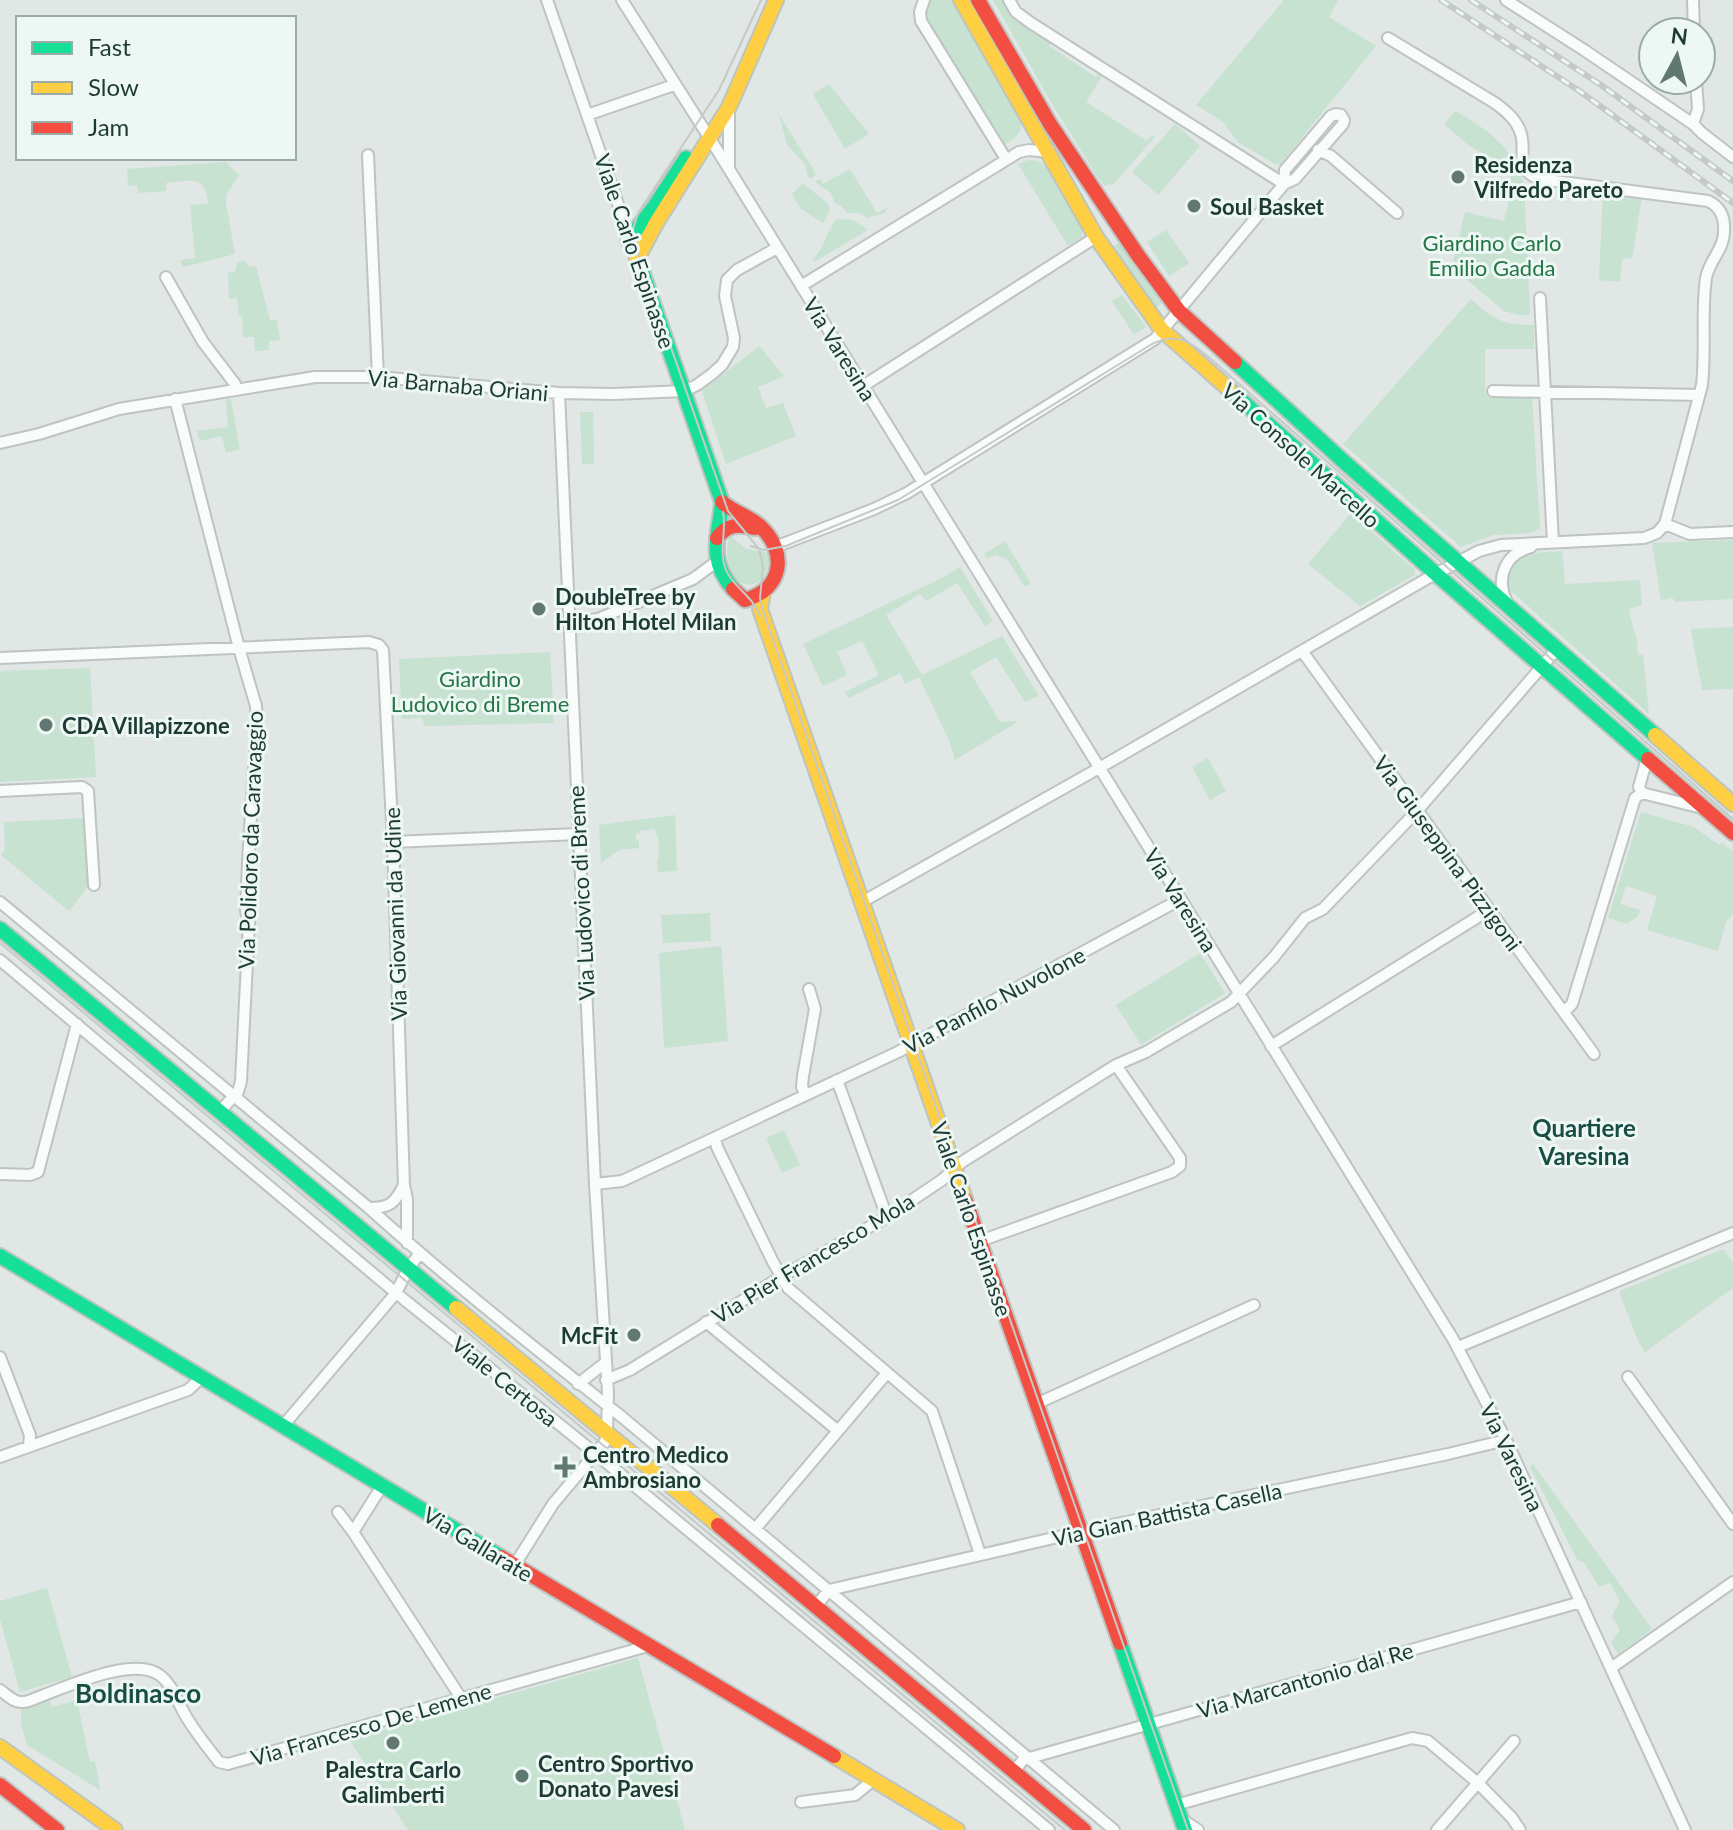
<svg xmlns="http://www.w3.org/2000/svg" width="1733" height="1830" viewBox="0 0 1733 1830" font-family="Lato,sans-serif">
<rect width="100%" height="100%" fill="#e0e7e4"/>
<path fill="#c7e2d1" d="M929 0H951L1021 122C1023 134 1013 139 1004 145L926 20V8Z
M993 0H1005L1052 39 1049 46 1096 77 1099 73 1103 75 1086 102 1147 141 1152 135 1155 137 1112 186 1110 184 1105 186 1098 178 1052 104Z
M1284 0H1338L1329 17 1376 46 1280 165 1273 163 1238 142 1223 122 1196 105Z
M829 84 869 134 845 149 813 94Z
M1455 111C1489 130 1510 145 1524 183L1530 315H1518L1504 311 1452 267 1465 212 1504 221C1512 187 1522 171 1484 154 1469 148 1456 134 1444 124Z
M779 114 816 174 811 179 808 177 805 164 787 145Z
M1175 124 1200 146 1158 195 1132 172Z
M1028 160 1038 161 1048 168 1082 228V237L1068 246 1018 164Z
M226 162 239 175 226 195V204L235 254 183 267 180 260 195 258 190 205 208 204C207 174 189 181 166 183V191L138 193 137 185 128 186 127 169Z
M850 169 877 213 888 207 885 213 867 218 859 213H848L841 206 835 203 831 193 815 182 820 179 823 184Z
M803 183 828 204 830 211 823 223 801 209 792 194Z
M1603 193 1642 196 1632 258 1622 259 1620 282 1599 280Z
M837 219 853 220 868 230 814 262 813 259C825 248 826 230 837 219Z
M1166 230 1189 263 1169 276 1147 242Z
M1120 242 1163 302 1154 309 1111 248Z
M245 260 248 267 256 266 270 320H277L280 340 269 341V350L255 351 254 337H243L242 316 239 315 237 298 229 299 228 273 235 272 237 262Z
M1122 295 1146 327 1134 335 1112 301Z
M1471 299C1494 320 1502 325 1534 325V349H1485V393L1488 397H1532L1540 528 1530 533 1493 535 1461 547 1343 444Z
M759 346 784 376 758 387 766 408 783 403 796 436 726 464 702 391Z
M226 399H231L240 449 226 453 222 436 200 441 197 431 228 427Z
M580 412H593L594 464H582Z
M1351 513 1415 570V575L1360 606 1308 564Z
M730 535 746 549 770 553C770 565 763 589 746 584 727 580 724 549 730 535Z
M1733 540V599L1674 602 1673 598 1661 600 1652 543Z
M1005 541 1031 584 1025 587 1008 560 997 555 987 558 984 554Z
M1562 551 1565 584 1640 580 1642 605 1629 609 1634 633 1636 634 1638 655H1643L1649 714 1510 590C1502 553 1537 552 1562 551Z
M960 567 993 621 985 626 957 583 926 601 920 594 886 615 922 675 1002 636 1039 696 1025 702 996 657 970 672 1000 722 1019 721 955 760 949 740 919 677 905 684 900 673 849 698 845 692 879 675 862 641 837 652 847 675 823 686 803 644 944 577Z
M1733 627V689L1702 690 1691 629Z
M550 652 554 723 425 726 422 718 402 719 399 659Z
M90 668 96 777 0 782V671Z
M1208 758 1226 791 1210 800 1192 767Z
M1641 812 1694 827 1719 845 1722 842 1733 852V914L1726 922 1718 951 1647 930 1657 896 1626 886 1620 904 1640 910 1638 916 1627 924 1608 918Z
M675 815 677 871 658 872 657 859 659 858 658 836 656 835 655 829 640 831 639 834H636V841H639V848L619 850 601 863 599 825Z
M86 818 90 884 69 911 1 855 5 849 4 822Z
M710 913 711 941 663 943 661 915Z
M721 946 728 1041 664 1048 659 953Z
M1200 953 1225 993 1141 1045 1116 1005Z
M784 1130 800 1165 782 1173 766 1138Z
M1723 1249 1733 1262V1288L1645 1352 1638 1341 1620 1294V1291Z
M1533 1464 1652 1629 1618 1654 1611 1642 1620 1630 1612 1616 1620 1601 1610 1583 1599 1587 1584 1562 1578 1561 1530 1467Z
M47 1588 72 1677 20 1692 0 1619V1601Z
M638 1658 685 1830H408L349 1739Z
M49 1699 52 1707 77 1700 90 1762 95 1761 100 1790 27 1745 21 1724V1708Z"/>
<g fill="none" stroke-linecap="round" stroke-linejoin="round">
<defs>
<path id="street" d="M547 0 618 204 628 240
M622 0 719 153 1453 1339 1506 1440 1685 1830
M924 0 920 12 921 21 1006 159
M1009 0 1016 12 1031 23 1284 184
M1506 0 1584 50 1693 124 1702 133 1733 157
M1693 0 1694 32
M587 115 674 85
M1693 124 1698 109 1696 80
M1318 150 1331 156 1397 213
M368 155 378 377
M729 168V109
M166 277 203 342 235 384 236 389
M801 286 1019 152 1029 150 1048 152
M1540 298 1553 542
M863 386 1096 237
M1493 391 1699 395
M175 399 239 648 256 706 257 720 248 862 246 911 249 923 241 1081 238 1092 219 1112
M0 443 39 434 119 409 315 377H378L559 393 614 394 684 391 697 385 712 374 722 365 733 347 734 338 725 296 727 280 737 270 777 248
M1665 524 1690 534 1733 532
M775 547 874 509 907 493 1155 339 1284 184 1295 179 1343 124 1344 120 1341 115 1336 114 1331 116 1285 170 1284 184
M1507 602C1495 578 1505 554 1531 547
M569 622 598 619 693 579 716 562
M1302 651 1594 1054
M0 658 369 642 379 645 383 650 393 842 404 1185 407 1199V1243
M0 791 82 787 88 791 94 885
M1642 793 1702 808
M1642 793 1639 787 1647 758
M393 842 577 834
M0 902 369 1208C450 1281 536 1349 622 1417L1114 1830
M862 902 1094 771 1428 578 1479 551 1501 545 1644 538 1657 533 1665 524 1702 385C1706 349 1701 313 1706 278 1709 261 1724 249 1724 232 1725 218 1721 207 1708 201L1539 179C1513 168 1527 154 1521 134 1517 120 1506 111 1495 103L1388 38
M0 960 396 1293 601 1458 1049 1830
M1564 1012 1572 1004 1635 798 1642 793
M1271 1046 1489 910
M837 1080 887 1217
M806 1095 802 1087 803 1076 815 1009 809 989
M715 1138 717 1147 773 1262 788 1288 932 1411 980 1554
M0 1174 30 1175 38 1172 77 1024
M595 1184 622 1181 898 1052 1181 899
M369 1208C390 1208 395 1203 404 1185
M980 1241 1172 1172 1180 1166V1158L1116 1065
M706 1322 837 1430
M1458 1347 1733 1233
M0 1357 30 1435 29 1446
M1628 1377 1733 1524
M606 1380 630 1370 781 1277 887 1217 942 1180 962 1162 1116 1065 1146 1052 1231 1002 1274 957 1305 918 1323 909 1417 811 1557 649
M578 1384 605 1363
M1036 1404 1254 1305
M282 1427 396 1293 408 1269 420 1253
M0 1457 188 1390 201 1378
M338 1512 353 1532 461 1698
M755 1529 887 1373
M353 1532 382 1486
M514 1566 553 1504 605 1442 607 1432 608 1393 595 1184 559 393
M816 1606 829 1590 1084 1531 1448 1454 1506 1440
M1611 1668 1733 1582
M0 1690C6 1694 13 1702 21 1702 28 1703 37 1697 44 1695 71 1685 136 1655 161 1676 174 1687 178 1704 187 1718 196 1733 208 1748 219 1762L228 1764 648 1646
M1014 1771 1023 1760 1040 1755 1581 1602
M801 1802 855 1795 873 1780
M1176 1805 1412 1738 1428 1741 1478 1783 1512 1818 1520 1830
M1180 1818 1198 1830
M1437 1830 1514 1741"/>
<path id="fast" d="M628 240 635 251 722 502C719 535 707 559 733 589
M628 240 654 207 686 158
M1235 362 1342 460 1655 735
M1230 390 1436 574 1648 759
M0 929 456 1308
M0 1256 501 1557
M1120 1643 1185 1830"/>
<path id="slow" d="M961 0 1096 237 1162 330 1230 390
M637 259 656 223 729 107 776 0
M763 592 760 609 965 1199
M1655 735 1733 804
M456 1308 718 1525
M0 1747 115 1830
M834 1756 957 1830"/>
<path id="jam" d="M978 0 1050 124 1137 254 1179 311 1235 362
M722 502C733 512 749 516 760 526 788 552 783 589 745 600L733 589
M717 538C727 524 739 524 755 528
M1648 759 1733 833
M965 1199 1120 1643
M718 1525 1084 1830
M501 1557 834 1756
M0 1785 57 1830"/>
</defs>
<use href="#street" stroke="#bdc4c1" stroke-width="14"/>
<use href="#fast" stroke="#bcc5c2" stroke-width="18"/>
<use href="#slow" stroke="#bcc5c2" stroke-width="18"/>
<use href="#jam" stroke="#bcc5c2" stroke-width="18"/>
<use href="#street" stroke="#fafbfb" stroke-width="10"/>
<use href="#fast" stroke="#16e098" stroke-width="14"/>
<use href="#slow" stroke="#ffcf43" stroke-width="14"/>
<use href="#jam" stroke="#f24e42" stroke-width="14"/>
<path stroke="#c5cac9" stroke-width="2" d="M761 0 719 90 638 213 633 229 635 244 728 511 759 549 763 567 760 598 763 611 1188 1830
M723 512C727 532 718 551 726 570 734 588 752 595 760 616
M751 546 764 550 786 546 898 500 1152 344C1180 331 1193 344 1213 361L1733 819
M0 943 1065 1830"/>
<defs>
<path id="rail" d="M1441 0 1581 92 1733 203
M1471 0 1601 85 1733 181"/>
</defs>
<use href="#rail" stroke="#c5cac9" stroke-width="6"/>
<use href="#rail" stroke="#edf7f3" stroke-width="3" stroke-dasharray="9" stroke-linecap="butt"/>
</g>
<g fill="#617772" stroke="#edf7f3" stroke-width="3">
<circle cx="1458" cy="177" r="8"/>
<circle cx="1194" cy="206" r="8"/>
<circle cx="539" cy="609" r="8"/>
<circle cx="46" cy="725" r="8"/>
<circle cx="634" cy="1335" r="8"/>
<path d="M561 1455h8v8h8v8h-8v8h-8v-8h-8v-8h8z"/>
<circle cx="393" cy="1743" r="8"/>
<circle cx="522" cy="1776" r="8"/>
</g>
<g text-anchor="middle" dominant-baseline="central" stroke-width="6" stroke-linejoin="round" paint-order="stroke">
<g font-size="22" font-weight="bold" fill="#1d3b34" stroke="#edf7f3" text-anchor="start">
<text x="1474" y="164">Residenza<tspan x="1474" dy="25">Vilfredo Pareto</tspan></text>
<text x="1210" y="206">Soul Basket</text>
<text x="555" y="596">DoubleTree by<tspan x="555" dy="25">Hilton Hotel Milan</tspan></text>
<text x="62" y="725">CDA Villapizzone</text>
<text x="618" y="1335" text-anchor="end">McFit</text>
<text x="583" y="1454">Centro Medico<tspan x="583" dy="25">Ambrosiano</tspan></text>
<text x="538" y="1763">Centro Sportivo<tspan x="538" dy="25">Donato Pavesi</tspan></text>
<text x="393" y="1769" text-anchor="middle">Palestra Carlo<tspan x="393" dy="25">Galimberti</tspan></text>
</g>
<g font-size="22" fill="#257547" stroke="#edf7f3">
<text x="1492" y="242">Giardino Carlo<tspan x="1492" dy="25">Emilio Gadda</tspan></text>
<text x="480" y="678">Giardino<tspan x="480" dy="25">Ludovico di Breme</tspan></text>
</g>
<g font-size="22" fill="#1d3b34" stroke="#edf7f3">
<text transform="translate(635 251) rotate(71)">Viale Carlo Espinasse</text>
<text transform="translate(840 349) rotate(58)">Via Varesina</text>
<text transform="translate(458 385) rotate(5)">Via Barnaba Oriani</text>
<text transform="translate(1301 455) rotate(42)">Via Console Marcello</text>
<text transform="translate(250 840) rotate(-88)">Via Polidoro da Caravaggio</text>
<text transform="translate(1448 853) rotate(54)">Via Giuseppina Pizzigoni</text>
<text transform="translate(581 893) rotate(-93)">Via Ludovico di Breme</text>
<text transform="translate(1181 900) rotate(58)">Via Varesina</text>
<text transform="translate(395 914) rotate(-92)">Via Giovanni da Udine</text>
<text transform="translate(994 1000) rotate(-28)">Via Panfilo Nuvolone</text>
<text transform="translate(972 1219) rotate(71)">Viale Carlo Espinasse</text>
<text transform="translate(813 1258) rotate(-31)">Via Pier Francesco Mola</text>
<text transform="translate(505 1381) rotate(39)">Viale Certosa</text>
<text transform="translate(1512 1457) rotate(64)">Via Varesina</text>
<text transform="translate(1167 1514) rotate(-12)">Via Gian Battista Casella</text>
<text transform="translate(478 1544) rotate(31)">Via Gallarate</text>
<text transform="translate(1305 1680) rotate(-16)">Via Marcantonio dal Re</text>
<text transform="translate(371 1724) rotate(-16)">Via Francesco De Lemene</text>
</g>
<g font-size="24" font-weight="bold" fill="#184e43" stroke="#edf7f3">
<text x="1584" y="1127">Quartiere<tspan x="1584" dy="28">Varesina</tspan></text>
</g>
<g font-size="26" font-weight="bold" fill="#184e43" stroke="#edf7f3">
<text x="138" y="1693">Boldinasco</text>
</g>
</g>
<rect x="16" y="16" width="280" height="144" fill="#edf7f3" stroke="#9aaca7" stroke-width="2"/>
<rect x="32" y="42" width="40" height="12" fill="#16e098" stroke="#9aaca7" stroke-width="2"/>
<text x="88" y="56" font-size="24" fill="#1d3b34">Fast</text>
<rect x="32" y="82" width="40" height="12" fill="#ffcf43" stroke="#9aaca7" stroke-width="2"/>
<text x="88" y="96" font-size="24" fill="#1d3b34">Slow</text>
<rect x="32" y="122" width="40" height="12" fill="#f24e42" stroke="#9aaca7" stroke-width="2"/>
<text x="88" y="136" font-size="24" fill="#1d3b34">Jam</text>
<g transform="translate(1677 56) rotate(7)"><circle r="38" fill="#edf7f3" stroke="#9aaca7" stroke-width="2"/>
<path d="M0-6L14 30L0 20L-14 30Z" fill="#617772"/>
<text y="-12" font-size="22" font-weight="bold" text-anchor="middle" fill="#1d3b34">N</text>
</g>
</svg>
